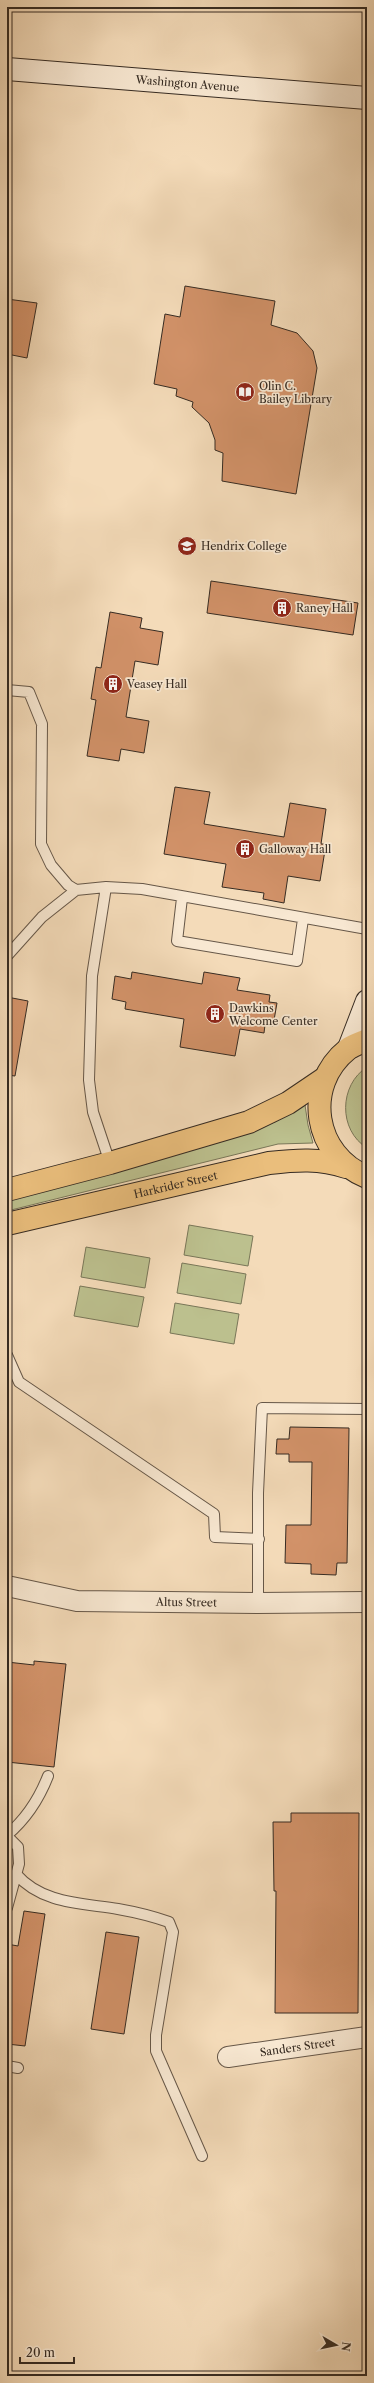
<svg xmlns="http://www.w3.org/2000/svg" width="374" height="2383" viewBox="0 0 374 2383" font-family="'Libre Caslon Text',serif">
<rect width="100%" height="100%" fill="#f4dbb9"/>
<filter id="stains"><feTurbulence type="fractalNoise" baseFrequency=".005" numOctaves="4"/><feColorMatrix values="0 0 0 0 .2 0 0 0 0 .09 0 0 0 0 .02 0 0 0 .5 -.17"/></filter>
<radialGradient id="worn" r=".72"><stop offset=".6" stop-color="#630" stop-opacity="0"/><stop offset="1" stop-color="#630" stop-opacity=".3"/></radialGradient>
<path fill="#bcc08e" stroke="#797658" d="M367 1067V1148C338 1130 339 1085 367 1067Z
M305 1105 308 1125 313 1143 278 1144 7 1211V1198L275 1122Z
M189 1225 253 1236 248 1266 184 1255Z
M86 1247 150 1258 145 1288 81 1277Z
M182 1263 246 1274 241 1304 177 1293Z
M80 1286 144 1297 138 1327 74 1316Z
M175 1303 239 1314 234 1344 170 1333Z"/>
<path fill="#d29269" stroke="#362b22" d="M185 286 275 301 271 325 297 333 313 351 317 368 296 494 222 481 223 453 215 450V440L209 423 192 407 193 402 176 396 177 389 154 384 165 314 180 317Z
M7 299 37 303 27 358 7 354Z
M211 581 358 603 353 635 207 613Z
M110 612 142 618 140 628 163 632 158 665 135 661 126 717 149 721 144 753 121 749 119 761 87 756 96 700 91 699 96 667 101 668Z
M175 787 210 792 204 824 284 837 290 803 326 809 321 844H326L320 881 288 876 284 903 263 899 264 893 222 887 226 864 164 854Z
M132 972 202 984 204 972 240 978 237 990 270 995 269 1002 277 1003 273 1026 265 1025 264 1033 240 1029 235 1056 180 1047 184 1019 125 1009 126 1002 112 999 115 976 131 979Z
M7 997 28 1001 15 1076 7 1075Z
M290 1427 349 1428 347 1563H337L336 1575 311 1574V1564L285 1563 286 1525H311L312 1462H289V1454H276L277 1439H289Z
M34 1661 66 1664 54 1767 7 1762V1662L34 1665Z
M291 1813H359L358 2013H275L276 1891H274L273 1822H291Z
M24 1911 45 1914 25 2046 7 2044V1944L18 1946Z
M106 1932 139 1937 124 2034 91 2029Z"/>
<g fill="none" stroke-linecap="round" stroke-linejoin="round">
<defs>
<path id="lane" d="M7 690 29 692 42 724 41 844 51 865 68 885 76 890
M182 898 177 941 297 961 303 919
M7 956 42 917 76 890 106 887
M110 1163 93 1112 89 1080 92 976 106 887 142 889 367 929
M7 1355 19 1382 214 1514 215 1537 259 1539
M258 1603V1493L262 1408 367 1409
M7 1835C26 1819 39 1799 48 1776
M7 1836 18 1847 19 1864 7 1908
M16 1874C42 1904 82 1903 118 1909 135 1912 152 1916 169 1922L173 1932 156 2035V2051L202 2156
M7 2066 18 2068"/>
<g id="street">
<path id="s1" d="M7 1586 77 1601 258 1603 367 1602"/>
<path id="s2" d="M228 2057 367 2037"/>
</g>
<g id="secondary">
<path id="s3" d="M7 69 367 98"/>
<path d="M349 1048 367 1001"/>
</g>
<g id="primary">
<path d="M367 1040C361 1043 353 1045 348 1049 302 1086 314 1156 367 1177"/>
<path d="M7 1190 110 1163 249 1122 288 1103 325 1078"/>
<path id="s4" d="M7 1224 269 1163C296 1160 320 1158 346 1167"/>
</g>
</defs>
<use href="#lane" stroke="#665748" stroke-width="12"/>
<use href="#street" stroke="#665748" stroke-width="22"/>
<use href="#secondary" stroke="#362b22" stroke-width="24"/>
<use href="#primary" stroke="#362b22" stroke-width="24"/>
<use href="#lane" stroke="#f8e8d2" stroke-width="10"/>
<use href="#street" stroke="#f8e8d2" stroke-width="20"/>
<use href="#secondary" stroke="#f8e8d2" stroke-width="22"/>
<use href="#primary" stroke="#eabe7c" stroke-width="22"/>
</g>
<defs>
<symbol id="library-disc" viewBox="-11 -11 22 22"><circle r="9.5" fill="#8f2418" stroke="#f8e8d2"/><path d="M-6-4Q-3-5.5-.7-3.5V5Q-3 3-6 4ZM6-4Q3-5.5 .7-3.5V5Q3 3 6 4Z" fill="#fff"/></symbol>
<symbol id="university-disc" viewBox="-11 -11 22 22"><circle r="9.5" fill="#8f2418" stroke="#f8e8d2"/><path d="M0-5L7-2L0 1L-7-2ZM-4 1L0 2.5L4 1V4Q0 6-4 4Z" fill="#fff"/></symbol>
<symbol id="building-disc" viewBox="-11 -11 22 22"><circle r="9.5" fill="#8f2418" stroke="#f8e8d2"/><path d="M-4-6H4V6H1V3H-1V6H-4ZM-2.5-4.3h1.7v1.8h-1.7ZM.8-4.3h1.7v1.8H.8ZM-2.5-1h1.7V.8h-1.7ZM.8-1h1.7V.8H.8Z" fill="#fff"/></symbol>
</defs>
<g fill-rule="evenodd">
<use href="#library-disc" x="234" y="381" width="22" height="22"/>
<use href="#university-disc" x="176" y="535" width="22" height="22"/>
<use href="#building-disc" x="271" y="597" width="22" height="22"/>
<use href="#building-disc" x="102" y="673" width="22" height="22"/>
<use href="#building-disc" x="234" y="838" width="22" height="22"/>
<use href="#building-disc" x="204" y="1003" width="22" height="22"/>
</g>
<g text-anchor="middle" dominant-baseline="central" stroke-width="3.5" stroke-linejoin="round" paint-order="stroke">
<g font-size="11" fill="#362b22" stroke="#f8e8d2">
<text stroke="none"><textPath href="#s3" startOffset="181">Washington Avenue</textPath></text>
<text stroke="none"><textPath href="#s4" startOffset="173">Harkrider Street</textPath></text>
<text stroke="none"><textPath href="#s1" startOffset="181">Altus Street</textPath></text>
<text stroke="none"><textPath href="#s2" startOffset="70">Sanders Street</textPath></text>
</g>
<g font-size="11" fill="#362b22" stroke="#f8e8d2" text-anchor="start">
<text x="259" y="386">Olin C.<tspan x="259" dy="13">Bailey Library</tspan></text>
<text x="201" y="546">Hendrix College</text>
<text x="296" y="608">Raney Hall</text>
<text x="127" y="684">Veasey Hall</text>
<text x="259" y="849">Galloway Hall</text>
<text x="229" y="1008">Dawkins<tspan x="229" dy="13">Welcome Center</tspan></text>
</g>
</g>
<rect width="374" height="2383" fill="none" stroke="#f4dbb9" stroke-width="24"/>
<rect x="8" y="8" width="358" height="2367" fill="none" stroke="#362b22" stroke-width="2"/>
<rect x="12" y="12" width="350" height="2359" fill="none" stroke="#362b22"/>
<g transform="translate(336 2345) rotate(99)" stroke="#f8e8d2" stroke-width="3" paint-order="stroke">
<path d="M0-3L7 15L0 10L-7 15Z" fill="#362b22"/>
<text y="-6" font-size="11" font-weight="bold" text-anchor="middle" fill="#362b22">N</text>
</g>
<path d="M20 2357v6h54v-6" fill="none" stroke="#362b22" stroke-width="2"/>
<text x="26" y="2357" font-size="12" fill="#362b22" stroke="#f8e8d2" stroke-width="3" paint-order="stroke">20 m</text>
<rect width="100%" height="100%" filter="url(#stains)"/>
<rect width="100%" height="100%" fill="url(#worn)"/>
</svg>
